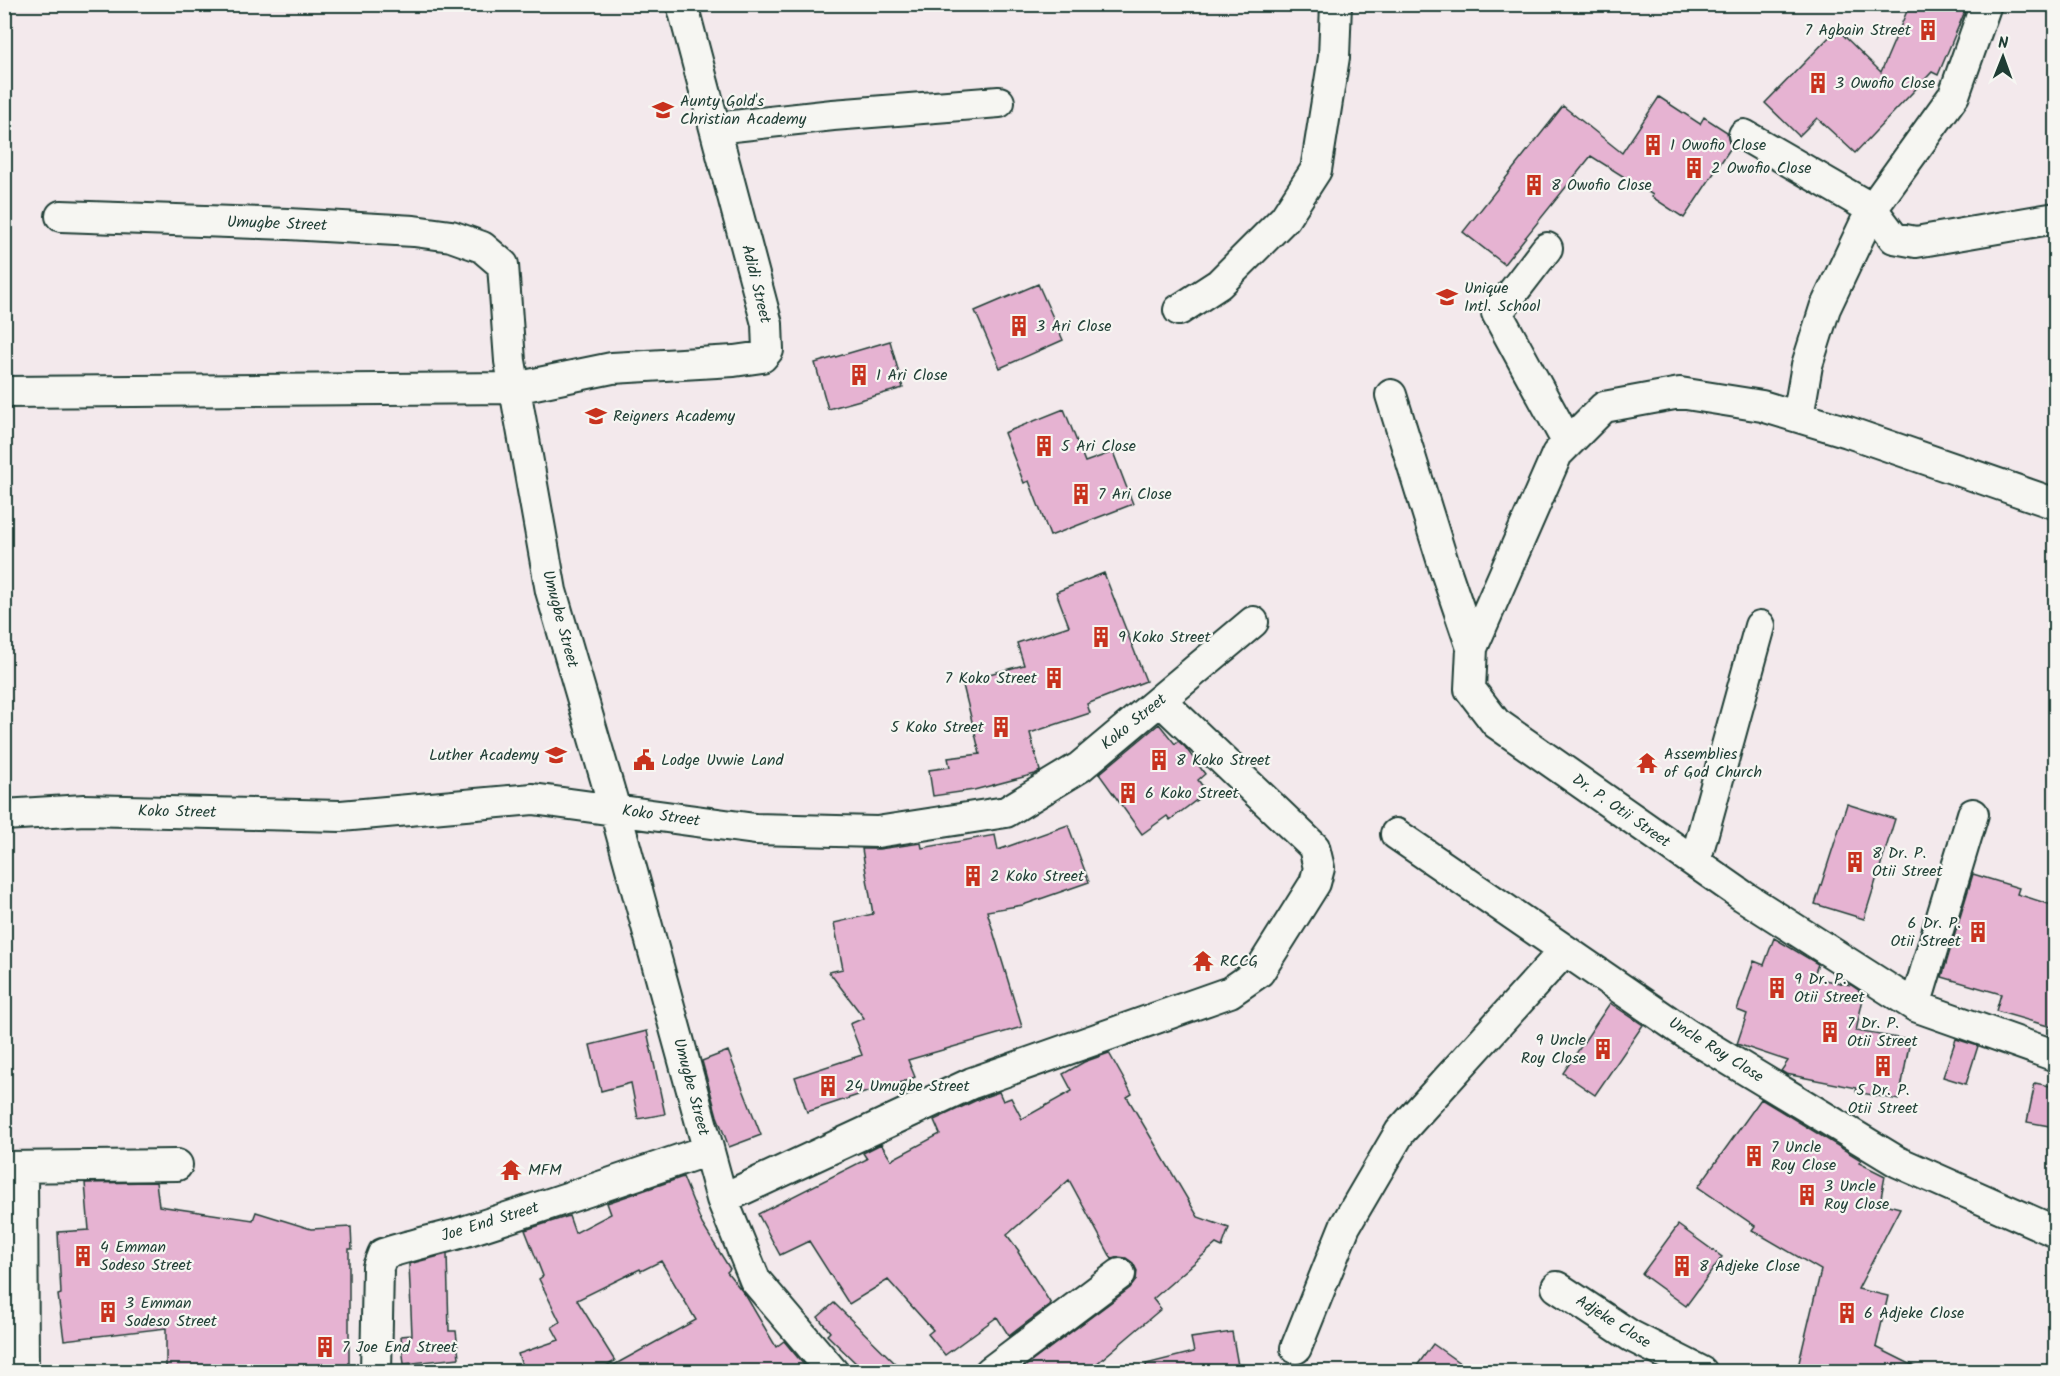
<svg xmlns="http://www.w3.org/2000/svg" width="2060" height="1376" viewBox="0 0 2060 1376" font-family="Kalam,sans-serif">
<rect width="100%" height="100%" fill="#f3e9ec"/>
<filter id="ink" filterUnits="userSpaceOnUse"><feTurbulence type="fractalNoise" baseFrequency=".0167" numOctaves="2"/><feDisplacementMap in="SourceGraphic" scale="12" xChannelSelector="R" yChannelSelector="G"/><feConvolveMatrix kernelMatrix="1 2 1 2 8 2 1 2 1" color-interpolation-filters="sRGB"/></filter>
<g filter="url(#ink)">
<path fill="#e6b3d2" stroke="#1f3d34" stroke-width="1.5" d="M1910 4H1968L1938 75 1932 72 1855 153 1817 118 1799 136 1765 103 1837 29 1881 72Z
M1659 97 1700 124 1704 117 1727 132 1729 143 1732 146 1684 218 1652 197 1653 195 1591 156 1504 264 1463 232 1563 106 1622 153Z
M1038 284 1063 340 1000 368 975 311Z
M890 341 903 388 828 409 815 363Z
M1064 409 1085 462 1113 452 1133 504 1050 536 1029 481 1024 483 1004 433Z
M1104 573 1146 681 1087 704 1090 713 1030 733 1040 771 1035 774 974 790 933 796 929 770 950 767 948 758 980 754 962 681 1024 665 1017 643 1069 626 1056 592Z
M1159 724 1175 744 1178 741 1185 747 1205 774 1198 780 1207 792 1170 820 1167 816 1142 834 1099 774Z
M1847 804 1895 819 1864 919 1815 904Z
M1068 825 1089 882 1023 905 987 911 1022 1027 908 1060 915 1077 877 1092 876 1089 807 1112 795 1077 862 1055 850 1024 864 1018 829 972 843 969 834 923 873 914 862 849H879L921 843 922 848 995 835 998 850Z
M1973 874 2019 888 2017 894 2055 906V1028L1996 1011 2001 994 1942 977Z
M1774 938 1818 964 1813 978 1851 985 1864 994 1856 1031 1910 1040 1899 1100 1856 1092 1857 1088 1786 1074 1781 1071 1788 1061 1737 1044 1747 1014 1737 1010 1754 961 1764 965Z
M1610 1003 1643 1025 1595 1095 1563 1073Z
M647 1031 665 1114 638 1119 631 1083 601 1091 590 1045Z
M1956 1039 1978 1046 1966 1084 1943 1077Z
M728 1051 761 1135 729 1147 717 1116 702 1061Z
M1109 1053 1132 1094 1127 1097 1198 1217 1229 1228 1222 1247 1216 1244 1153 1299 1161 1309 1088 1371H1019L1130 1288 1136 1280 1137 1271 1133 1263 1126 1258 1118 1257 1112 1259 1069 1180 1007 1235 1019 1251 1018 1252 1051 1304 1009 1336 997 1317 945 1355 928 1334 933 1330 888 1280 849 1304 809 1241 780 1255 758 1214 867 1159 863 1153 881 1144 891 1160 940 1134 934 1120 979 1099 999 1092 1003 1101 1011 1098 1022 1119 1072 1091 1063 1074 1084 1062Z
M2035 1083 2055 1087V1127L2027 1122Z
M1761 1099 1861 1160 1859 1163 1885 1176 1880 1203 1900 1208 1858 1289 1888 1296 1876 1347 1924 1371H1797L1821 1270 1752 1230 1755 1226 1698 1187Z
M683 1177 702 1224 730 1269 727 1272 746 1296 776 1347 784 1341 809 1371H603L696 1320 661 1261 641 1271 640 1269 577 1300 615 1361 598 1371H524L518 1354 559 1340 552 1327 560 1322 539 1279 543 1276 525 1230 569 1216 575 1233 611 1214 607 1203Z
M156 1182 159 1206 253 1220 256 1212 311 1229 351 1227 352 1249H349V1371H166V1328L64 1340 58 1295 61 1294 58 1232 89 1230 85 1183Z
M1678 1225 1722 1257 1686 1306 1642 1274Z
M447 1254 449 1331H456L459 1358 404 1364 401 1336 412 1335 409 1264Z
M834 1303 903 1371H864L827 1335 830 1332 818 1317Z
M1232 1332 1239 1371H1147L1146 1364 1194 1352 1191 1338Z
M1433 1344 1471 1371H1413Z"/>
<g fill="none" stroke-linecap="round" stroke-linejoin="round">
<defs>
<path id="minor" d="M715 128 833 115 999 102
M1744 135 1872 209 1894 238 1916 242 2056 218
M61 216 288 224 414 231 451 236 482 247 503 265 510 361 551 591 615 810 722 1199 755 1280 833 1372
M1547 248 1497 313 1568 443
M1179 310 1219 284 1285 218 1316 170 1334 57 1336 4
M4 392 515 388 612 368 734 361 762 357 768 350 767 324 682 4
M1391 395 1445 569 1472 648 1470 689 1496 723 1743 896 1915 1006 2056 1056
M1798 417 1807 365 1825 308 1872 209 1954 95 1986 4
M1472 648 1557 454 1604 407 1680 393 1762 406 1848 432 2056 504
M4 815 84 810 341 816 533 799 755 829 877 832 1006 812 1080 767 1253 622
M1396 834 1687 1034 1898 1162 2056 1232
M1695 862 1760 626
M1915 1006 1973 814
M4 1167 177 1165
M22 1167 23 1372
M722 1199 972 1083 1230 992 1259 972 1315 883 1319 868 1314 847 1161 701
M1557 1287 1631 1336 1702 1372
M1296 1348 1345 1226 1400 1132 1565 950
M376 1372 378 1267 383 1254C410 1245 437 1240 463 1232 545 1206 627 1178 708 1150
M990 1372 1120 1274"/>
</defs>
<use href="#minor" stroke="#1f3d34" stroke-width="34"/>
<use href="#minor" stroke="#f6f6f2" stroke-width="30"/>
</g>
</g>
<defs>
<symbol id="building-bare" viewBox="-9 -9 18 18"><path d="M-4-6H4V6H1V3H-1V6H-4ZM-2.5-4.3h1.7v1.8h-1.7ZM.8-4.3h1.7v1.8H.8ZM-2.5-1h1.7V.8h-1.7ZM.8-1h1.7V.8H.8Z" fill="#c8321e" stroke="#f6f6f2" stroke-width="2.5" paint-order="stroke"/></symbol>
<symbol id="school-bare" viewBox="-9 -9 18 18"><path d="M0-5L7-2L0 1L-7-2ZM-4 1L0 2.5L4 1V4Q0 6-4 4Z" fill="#c8321e" stroke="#f6f6f2" stroke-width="2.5" paint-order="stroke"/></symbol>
<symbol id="civic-bare" viewBox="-9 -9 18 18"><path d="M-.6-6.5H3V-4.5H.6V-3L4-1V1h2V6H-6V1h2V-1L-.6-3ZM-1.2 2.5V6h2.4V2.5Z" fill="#c8321e" stroke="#f6f6f2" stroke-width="2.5" paint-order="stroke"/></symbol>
<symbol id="temple-bare" viewBox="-9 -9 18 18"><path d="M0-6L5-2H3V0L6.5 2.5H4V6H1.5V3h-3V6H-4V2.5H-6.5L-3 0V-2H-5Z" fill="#c8321e" stroke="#f6f6f2" stroke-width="2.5" paint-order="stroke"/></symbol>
</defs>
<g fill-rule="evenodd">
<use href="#building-bare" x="1913" y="15" width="30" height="30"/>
<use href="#building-bare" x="1803" y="68" width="30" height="30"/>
<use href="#school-bare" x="648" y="95" width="30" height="30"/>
<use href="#building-bare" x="1638" y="130" width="30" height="30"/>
<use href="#building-bare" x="1679" y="153" width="30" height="30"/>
<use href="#building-bare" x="1519" y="170" width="30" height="30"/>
<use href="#school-bare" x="1432" y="282" width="30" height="30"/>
<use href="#building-bare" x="1004" y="311" width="30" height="30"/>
<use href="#building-bare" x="844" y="360" width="30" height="30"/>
<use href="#school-bare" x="581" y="401" width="30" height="30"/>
<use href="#building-bare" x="1029" y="431" width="30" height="30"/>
<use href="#building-bare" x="1066" y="479" width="30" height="30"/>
<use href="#building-bare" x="1086" y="622" width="30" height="30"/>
<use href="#building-bare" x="1039" y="663" width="30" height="30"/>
<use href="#building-bare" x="986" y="712" width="30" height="30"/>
<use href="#school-bare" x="541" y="740" width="30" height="30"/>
<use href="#civic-bare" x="629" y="745" width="30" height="30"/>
<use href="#building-bare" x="1144" y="745" width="30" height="30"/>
<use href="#temple-bare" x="1632" y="748" width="30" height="30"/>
<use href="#building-bare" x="1113" y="778" width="30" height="30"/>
<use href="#building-bare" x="1840" y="847" width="30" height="30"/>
<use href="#building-bare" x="958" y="861" width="30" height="30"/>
<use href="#building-bare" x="1963" y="917" width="30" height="30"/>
<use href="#temple-bare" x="1188" y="946" width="30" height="30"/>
<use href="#building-bare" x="1762" y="973" width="30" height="30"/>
<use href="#building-bare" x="1815" y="1017" width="30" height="30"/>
<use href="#building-bare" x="1588" y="1034" width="30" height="30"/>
<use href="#building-bare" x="1868" y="1051" width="30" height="30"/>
<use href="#building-bare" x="813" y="1071" width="30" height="30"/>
<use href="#building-bare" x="1739" y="1141" width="30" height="30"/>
<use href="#temple-bare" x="496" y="1155" width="30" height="30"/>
<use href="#building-bare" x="1792" y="1180" width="30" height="30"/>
<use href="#building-bare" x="68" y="1241" width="30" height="30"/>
<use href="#building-bare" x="1667" y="1251" width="30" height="30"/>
<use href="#building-bare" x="93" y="1297" width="30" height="30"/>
<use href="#building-bare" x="1832" y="1298" width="30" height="30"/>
<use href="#building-bare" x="310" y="1332" width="30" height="30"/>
</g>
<g text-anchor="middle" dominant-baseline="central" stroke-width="4.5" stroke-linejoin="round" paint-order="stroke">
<g font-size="16" fill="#1f3d34" stroke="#f6f6f2" text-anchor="start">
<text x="1911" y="30" text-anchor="end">7 Agbain Street</text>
<text x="1835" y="83">3 Owofio Close</text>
<text x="680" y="101">Aunty Gold's<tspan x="680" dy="18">Christian Academy</tspan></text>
<text x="1670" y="145">1 Owofio Close</text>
<text x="1711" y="168">2 Owofio Close</text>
<text x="1551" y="185">8 Owofio Close</text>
<text x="1464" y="288">Unique<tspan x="1464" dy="18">Intl. School</tspan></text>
<text x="1036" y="326">3 Ari Close</text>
<text x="876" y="375">1 Ari Close</text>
<text x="613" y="416">Reigners Academy</text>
<text x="1061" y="446">5 Ari Close</text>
<text x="1098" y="494">7 Ari Close</text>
<text x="1118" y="637">9 Koko Street</text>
<text x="1037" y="678" text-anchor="end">7 Koko Street</text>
<text x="984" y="727" text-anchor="end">5 Koko Street</text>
<text x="1664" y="754">Assemblies<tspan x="1664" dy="18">of God Church</tspan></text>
<text x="539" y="755" text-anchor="end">Luther Academy</text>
<text x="661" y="760">Lodge Uvwie Land</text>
<text x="1176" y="760">8 Koko Street</text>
<text x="1145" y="793">6 Koko Street</text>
<text x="1872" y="853">8 Dr. P.<tspan x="1872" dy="18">Otii Street</tspan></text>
<text x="990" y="876">2 Koko Street</text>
<text x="1961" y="923" text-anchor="end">6 Dr. P.<tspan x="1961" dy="18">Otii Street</tspan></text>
<text x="1220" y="961">RCCG</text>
<text x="1794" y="979">9 Dr. P.<tspan x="1794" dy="18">Otii Street</tspan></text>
<text x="1847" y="1023">7 Dr. P.<tspan x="1847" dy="18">Otii Street</tspan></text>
<text x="1586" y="1040" text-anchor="end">9 Uncle<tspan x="1586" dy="18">Roy Close</tspan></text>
<text x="845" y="1086">24 Umugbe Street</text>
<text x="1883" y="1090" text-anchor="middle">5 Dr. P.<tspan x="1883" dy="18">Otii Street</tspan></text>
<text x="1771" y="1147">7 Uncle<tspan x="1771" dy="18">Roy Close</tspan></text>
<text x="528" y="1170">MFM</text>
<text x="1824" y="1186">3 Uncle<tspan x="1824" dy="18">Roy Close</tspan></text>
<text x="100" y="1247">4 Emman<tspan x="100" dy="18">Sodeso Street</tspan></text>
<text x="1699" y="1266">8 Adjeke Close</text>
<text x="125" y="1303">3 Emman<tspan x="125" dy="18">Sodeso Street</tspan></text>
<text x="1864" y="1313">6 Adjeke Close</text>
<text x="342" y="1347">7 Joe End Street</text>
</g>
<g font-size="16" fill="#1f3d34" stroke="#f6f6f2">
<text transform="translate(277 224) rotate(2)">Umugbe Street</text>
<text transform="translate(756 284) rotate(76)">Adidi Street</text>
<text transform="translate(560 619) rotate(75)">Umugbe Street</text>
<text transform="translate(1134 722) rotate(-39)">Koko Street</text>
<text transform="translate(1621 811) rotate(35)">Dr. P. Otii Street</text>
<text transform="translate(177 812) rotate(1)">Koko Street</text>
<text transform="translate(661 816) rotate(8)">Koko Street</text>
<text transform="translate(1716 1050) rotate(32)">Uncle Roy Close</text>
<text transform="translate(691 1087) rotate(75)">Umugbe Street</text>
<text transform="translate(490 1222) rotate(-17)">Joe End Street</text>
<text transform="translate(1613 1322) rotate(32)">Adjeke Close</text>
</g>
</g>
<rect width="2060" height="1376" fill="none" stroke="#f6f6f2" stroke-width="24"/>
<rect x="12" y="12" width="2036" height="1352" fill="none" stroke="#1f3d34" stroke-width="2" filter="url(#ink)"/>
<g transform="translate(2003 57) rotate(1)" stroke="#f6f6f2" stroke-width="4.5" paint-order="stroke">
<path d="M0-4.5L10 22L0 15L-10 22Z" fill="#1f3d34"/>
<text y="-9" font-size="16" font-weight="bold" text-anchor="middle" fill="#1f3d34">N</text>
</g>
</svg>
